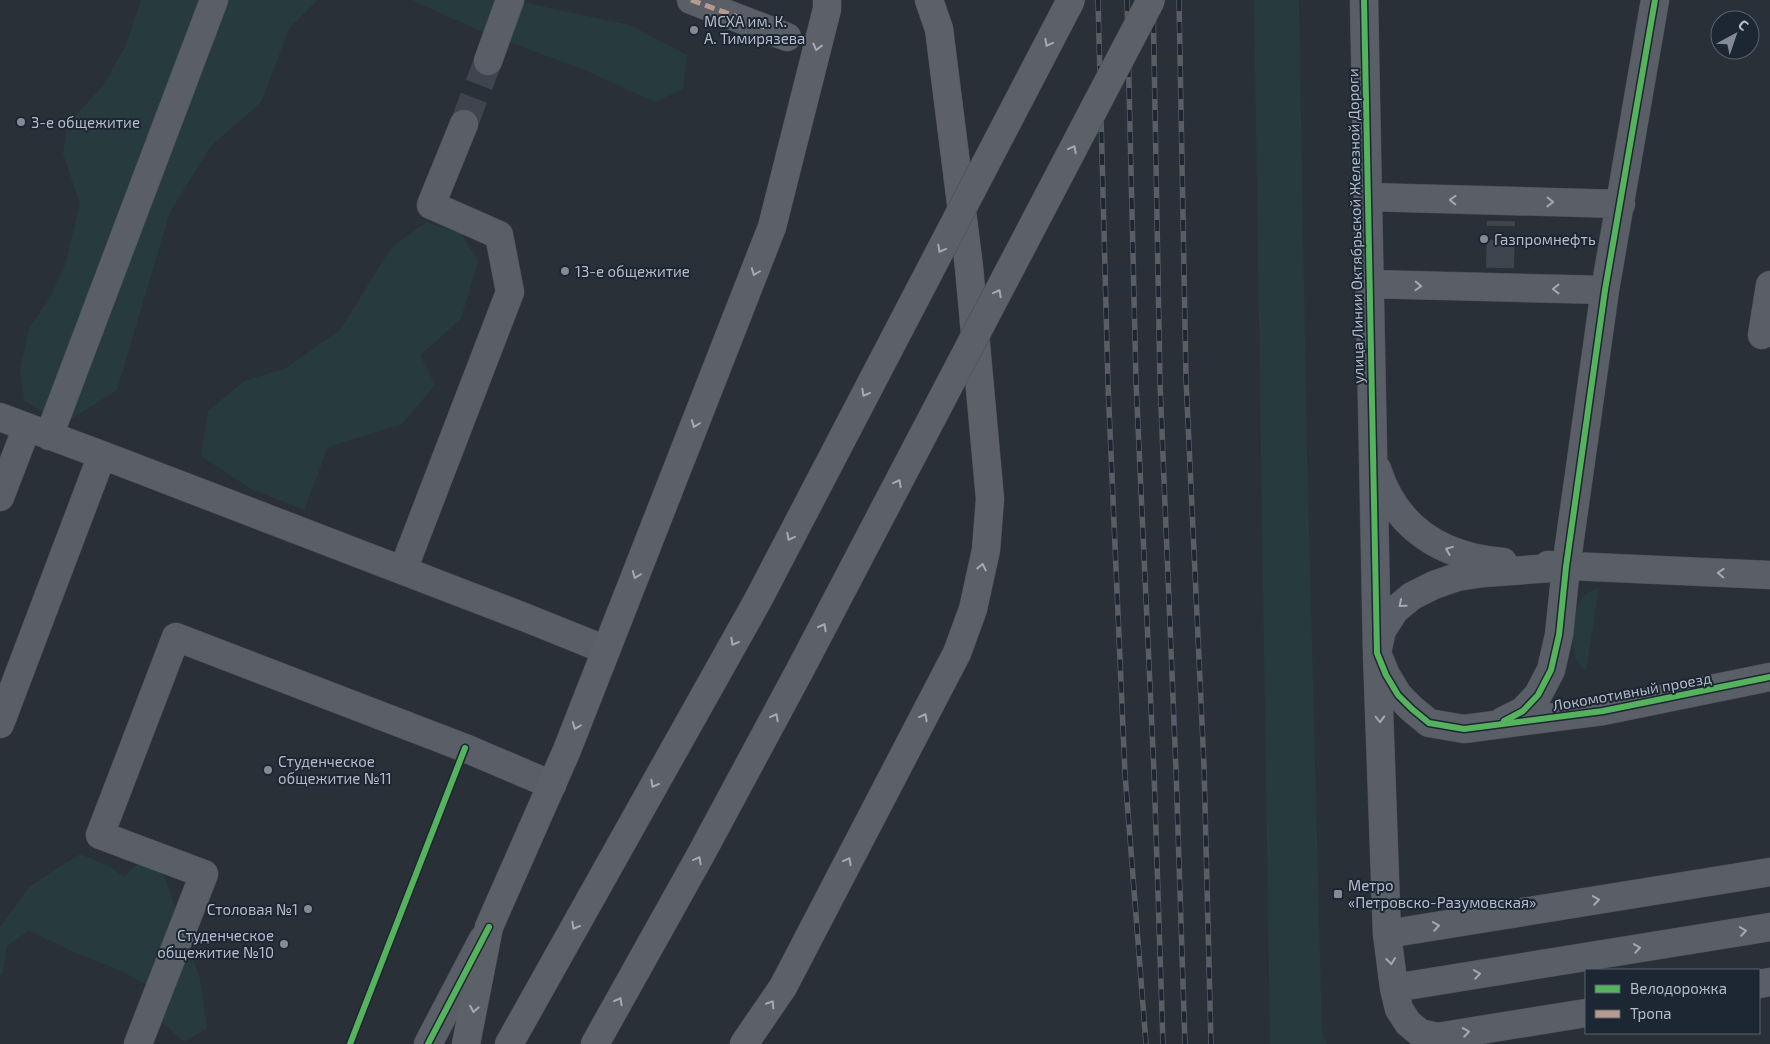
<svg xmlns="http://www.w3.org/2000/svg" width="1770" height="1044" viewBox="0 0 1770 1044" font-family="'Exo 2',sans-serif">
<rect width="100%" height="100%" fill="#2a3038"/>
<path fill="#273a3e" d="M141 0H318L290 27 261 102 211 146 170 212 117 390 62 425 24 400 20 369 29 328 48 301 65 265 80 204 63 153 68 123 103 86 126 45Z
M411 0H512L630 25 687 55 683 89 655 102 582 69 490 35Z
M1254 0H1299L1307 449 1322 1032 1327 1044H1270Z
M426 222 461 233 478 261 461 319 420 355 435 385 402 424 328 447 304 510 251 489 201 456 208 411 244 381 286 368 340 330 391 248Z
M1599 588 1586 671C1581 666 1577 662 1575 655 1570 640 1573 606 1585 595 1589 591 1594 590 1599 588Z
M80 854 112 868 124 877 146 854 159 861 200 979 207 1028 184 1042 150 1011 149 986 119 970 76 953 29 931 7 946 3 972 0 976V927L30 886Z"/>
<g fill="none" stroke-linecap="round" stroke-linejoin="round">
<path stroke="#3f454e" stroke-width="28" stroke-dasharray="28 14" stroke-linecap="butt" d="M464 124 488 61
M1500 268 1501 221"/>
<defs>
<path id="minor" d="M691 0 787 37
M1364 0 1377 653 1386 675 1398 695 1412 709 1429 723 1464 729 1603 711 1770 677
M488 61 510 0
M1368 197 1621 204
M1369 284 1605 290
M1762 335 1770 285
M0 417 102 455 524 617 606 650
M49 436 214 0
M1377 469C1396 529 1443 557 1503 562
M0 497 27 427
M1548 565 1770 575
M1566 567 1484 573 1457 577 1434 585 1412 596 1395 610 1382 630 1377 653 1387 934 1394 988 1399 1009 1408 1023 1420 1033 1437 1037 1586 1013
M403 570 510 292 499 235 431 205 464 124
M1503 721 1523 711 1538 695 1551 670 1559 635 1566 567 1605 290 1655 0
M0 724 102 455
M1387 934 1770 872
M1759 984 1770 982
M1394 988 1770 927
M138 1044 204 874 100 835 176 637 465 748 552 785
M428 1044 483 939"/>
<path id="major" d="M466 1044 489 927 567 750 772 227 827 9V0
M509 1044 758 600
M595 1044 700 856 800 670
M744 1044 783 987 957 653 973 609 986 550 990 499 969 267 939 29 929 0"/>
</defs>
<use href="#minor" stroke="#484c53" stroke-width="29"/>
<use href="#major" stroke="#484c55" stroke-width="29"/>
<use href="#minor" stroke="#5a5e66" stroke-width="28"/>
<use href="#major" stroke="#5c6168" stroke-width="28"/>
<defs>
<path id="rail" d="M1098 0 1108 385 1125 774 1146 1044
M1127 0 1136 382 1154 772 1163 1044
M1153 0 1160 383 1176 770 1185 1044
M1179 0 1186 379 1204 766 1211 1044"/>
</defs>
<use href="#rail" stroke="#595d64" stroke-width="5.5"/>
<use href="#rail" stroke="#1d2633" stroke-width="4" stroke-dasharray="11" stroke-linecap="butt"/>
<defs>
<path id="major-bridge" d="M758 600 1071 0
M800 670 1151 0"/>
</defs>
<use href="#major-bridge" stroke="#484c55" stroke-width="29" stroke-linecap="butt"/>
<use href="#major-bridge" stroke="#5c6168" stroke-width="28"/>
<path stroke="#b69a8f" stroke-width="5" stroke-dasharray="10 5" stroke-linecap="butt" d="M691 0 765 27"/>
<defs>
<path id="cycleway" d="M1364 0 1377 653 1386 675 1398 695 1412 709 1429 723 1464 729 1603 711 1770 677
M1504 721 1523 711 1538 695 1551 670 1559 635 1566 567 1605 290 1655 0
M350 1044 465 748
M428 1044 489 927"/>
</defs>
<use href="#cycleway" stroke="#1d2633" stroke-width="9"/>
<use href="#cycleway" stroke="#56b35d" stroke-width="6"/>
</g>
<defs><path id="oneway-chevron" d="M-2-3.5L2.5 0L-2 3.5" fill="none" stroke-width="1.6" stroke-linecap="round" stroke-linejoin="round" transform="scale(1.25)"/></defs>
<g stroke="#a2aab6">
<use href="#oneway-chevron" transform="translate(1048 43) rotate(118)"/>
<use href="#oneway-chevron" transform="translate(817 47) rotate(104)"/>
<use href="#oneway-chevron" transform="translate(1073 149) rotate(-62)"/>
<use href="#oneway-chevron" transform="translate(941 249) rotate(118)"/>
<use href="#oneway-chevron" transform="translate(755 272) rotate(111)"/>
<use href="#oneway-chevron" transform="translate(998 293) rotate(-62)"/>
<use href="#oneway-chevron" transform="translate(865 393) rotate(118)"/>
<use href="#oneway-chevron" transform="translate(695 424) rotate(111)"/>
<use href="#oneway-chevron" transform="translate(898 483) rotate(-62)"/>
<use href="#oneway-chevron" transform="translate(790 537) rotate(118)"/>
<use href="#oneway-chevron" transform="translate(982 567) rotate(-78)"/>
<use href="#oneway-chevron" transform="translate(636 575) rotate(111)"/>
<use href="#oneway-chevron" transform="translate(823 627) rotate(-62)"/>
<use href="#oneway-chevron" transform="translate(734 642) rotate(119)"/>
<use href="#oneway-chevron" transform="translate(775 717) rotate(-62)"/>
<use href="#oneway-chevron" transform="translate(924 717) rotate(-62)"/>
<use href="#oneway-chevron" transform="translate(576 726) rotate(111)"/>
<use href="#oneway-chevron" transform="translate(654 784) rotate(119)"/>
<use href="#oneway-chevron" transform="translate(698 860) rotate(-61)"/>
<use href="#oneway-chevron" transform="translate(848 861) rotate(-62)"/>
<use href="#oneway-chevron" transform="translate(575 926) rotate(119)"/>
<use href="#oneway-chevron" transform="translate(619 1001) rotate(-61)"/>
<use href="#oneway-chevron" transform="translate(771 1004) rotate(-57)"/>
<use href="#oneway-chevron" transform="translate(474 1009) rotate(100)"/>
</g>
<g stroke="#a2a9b5">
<use href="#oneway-chevron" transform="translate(1453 200) rotate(-178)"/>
<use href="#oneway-chevron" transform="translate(1550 202) rotate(1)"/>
<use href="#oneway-chevron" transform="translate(1418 286) rotate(2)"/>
<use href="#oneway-chevron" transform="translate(1556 289) rotate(-180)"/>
<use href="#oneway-chevron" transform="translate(1449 550) rotate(-158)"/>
<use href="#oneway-chevron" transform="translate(1721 573) rotate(-178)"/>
<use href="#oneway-chevron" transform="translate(1402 604) rotate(140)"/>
<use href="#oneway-chevron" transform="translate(1380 719) rotate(88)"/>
<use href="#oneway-chevron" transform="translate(1596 900) rotate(-9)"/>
<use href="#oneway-chevron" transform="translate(1436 926) rotate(-9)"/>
<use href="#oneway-chevron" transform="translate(1743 931) rotate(-9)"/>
<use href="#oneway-chevron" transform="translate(1637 948) rotate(-9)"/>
<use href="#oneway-chevron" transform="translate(1391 961) rotate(83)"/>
<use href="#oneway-chevron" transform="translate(1477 974) rotate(-9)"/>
<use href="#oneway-chevron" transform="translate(1466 1032) rotate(-9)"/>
</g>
<g fill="#848b96" stroke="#1d2633" stroke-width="2">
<circle cx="694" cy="30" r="5"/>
<circle cx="21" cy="122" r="5"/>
<circle cx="1484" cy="239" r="5"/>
<circle cx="565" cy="271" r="5"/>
<circle cx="268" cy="770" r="5"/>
<rect x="1333" y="889" width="10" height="10" rx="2.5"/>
<circle cx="308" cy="909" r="5"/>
<circle cx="284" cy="944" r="5"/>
</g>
<g text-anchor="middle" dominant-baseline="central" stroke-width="4" stroke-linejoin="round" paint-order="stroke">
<g font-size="15" fill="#b4bcc9" stroke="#1d2633" text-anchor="start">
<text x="704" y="21">МСХА им. К.<tspan x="704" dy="17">А. Тимирязева</tspan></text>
<text x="31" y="122">3-е общежитие</text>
<text x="1494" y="239">Газпромнефть</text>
<text x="575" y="271">13-е общежитие</text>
<text x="278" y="761">Студенческое<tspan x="278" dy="17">общежитие №11</tspan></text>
<text x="1348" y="885">Метро<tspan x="1348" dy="17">«Петровско-Разумовская»</tspan></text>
<text x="298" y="909" text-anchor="end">Столовая №1</text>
<text x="274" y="935" text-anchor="end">Студенческое<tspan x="274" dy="17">общежитие №10</tspan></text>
</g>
<g font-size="15" fill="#b4bcc9" stroke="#1d2633">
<text transform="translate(1355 226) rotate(-91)">улица Линии Октябрьской Железной Дороги</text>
<text transform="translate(1632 691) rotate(-10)">Локомотивный проезд</text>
</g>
</g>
<rect x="1585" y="969" width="175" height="65" fill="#1d2633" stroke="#59626f"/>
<rect x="1595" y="985" width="25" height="8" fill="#56b35d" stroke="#59626f"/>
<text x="1630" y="994" font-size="15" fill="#b4bcc9">Велодорожка</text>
<rect x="1595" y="1010" width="25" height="8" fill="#b69a8f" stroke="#59626f"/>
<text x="1630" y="1019" font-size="15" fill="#b4bcc9">Тропа</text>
<g transform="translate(1735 35) rotate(40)"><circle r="24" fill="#1d2633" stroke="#59626f"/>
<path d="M0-4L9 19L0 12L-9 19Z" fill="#848b96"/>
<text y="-8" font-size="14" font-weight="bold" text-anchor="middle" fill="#b4bcc9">С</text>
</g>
</svg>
